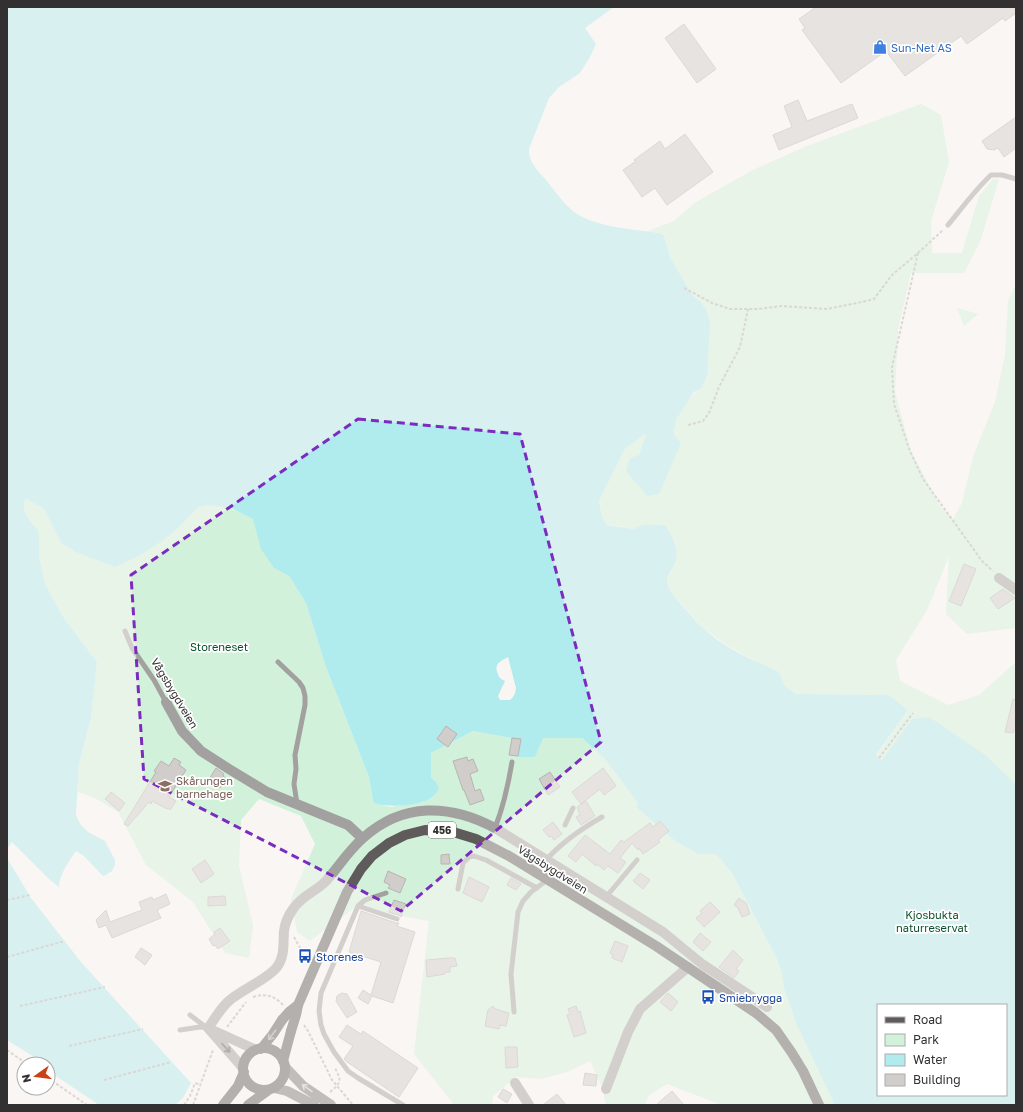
<svg xmlns="http://www.w3.org/2000/svg" width="1023" height="1112" viewBox="0 0 1023 1112" font-family="'Golos Text',sans-serif">
<rect width="100%" height="100%" fill="#f9f5f3"/>
<path fill="#d1f1da" fill-rule="evenodd" d="M921 104 941 115 949 162 931 221 932 253H962L979 196 993 179H999L980 242 964 273H911L898 330 895 392 911 451 940 506 953 519 962 503 973 457 995 402 1005 355 1008 301 1016 285V628L967 634 946 614 949 556 927 610 896 660 900 681 948 705 979 695 1016 662V1105H722L667 1084 648 1096 645 1105H606L602 1087 590 1061 567 1072 542 1079 516 1077 493 1096 492 1105H453L452 1102 414 1054 429 921 377 912 358 905 310 941 297 932 291 899 315 844 301 816 259 799 241 820 239 866 253 925 249 958 225 953 193 902 146 865 118 812 95 798 78 792 79 764 91 718 97 662 64 618 45 584 39 556V540L34 524 28 518 24 509 25 498 44 509 61 543 193 511C210 497 236 510 253 519L274 568 289 576 306 603 326 667 369 777 373 801 375 804 391 807 423 802 436 782 431 777V753L473 731 512 738H582L605 759 638 803 636 807 675 841 698 854H716L732 873 776 957 781 970 784 988 912 719 883 760 876 756 908 710 889 695 796 694 785 686 779 672 762 665 725 644 703 628 674 596 667 584V579L676 562 634 529 605 524 602 517 599 501 625 449 645 434 646 435 639 455 626 470 675 436C671 422 688 395 701 389L700 301 692 295 670 257 664 236 660 233 648 231 674 221 696 202 753 170 807 146ZM878 1005H1006V1095H878Z
M957 308 978 314 964 326Z"/>
<path fill="#b0ebee" fill-rule="evenodd" d="M7 7H614L585 28 596 44 589 59 580 73 559 87 549 98 529 149C528 161 538 171 546 180 555 191 565 206 577 214 597 227 637 230 660 233L664 236 670 257 692 295 700 301 706 309 710 324 707 376 701 389 694 392 691 396 676 420 674 432 675 436 681 443 660 492 658 494 648 496 628 474 626 470 630 458 639 455 646 435 645 434 625 449 599 501 602 517 607 525 634 529C641 523 657 524 666 526 672 536 680 551 675 563 673 569 666 576 667 582 669 592 678 600 684 608 690 614 696 622 703 628 723 647 754 661 779 672L785 686 796 694 889 695 908 710 876 755 882 760 912 719 929 717 984 754 1016 784V1105H835L797 1025 784 988 781 970 776 957 732 873 716 854H698L675 841 636 807 638 803 605 759 582 738H543L535 757H518L511 738 473 731 431 753V777L436 782 439 788C431 808 393 807 375 804L373 801 369 777 326 667 306 603 289 576 274 568 261 549 253 519 231 508 208 505 198 507 178 528 162 541 140 555 115 567 76 552 61 543 44 509 25 498 24 510 28 518 38 530 39 540V556L45 584 64 618 97 662 91 718 79 764 76 816 81 825 88 832 105 841 115 860V865L112 871 104 876 102 875 84 856 76 851C69 861 59 875 59 887L50 880 12 842 7 849ZM508 657 516 688C515 694 514 697 510 700H500L498 696 505 681C501 679 499 678 498 674 493 664 501 661 508 657ZM878 1005H1006V1095H878Z
M7 858 31 898 81 962 191 1083 183 1098 175 1105H99L53 1074 48 1070V1064H41L31 1055 7 1040Z"/>
<path fill="#d1cdca" stroke="#b8b4b2" d="M816 7H1016V13L1005 21 1003 18 967 44 961 36 905 76 886 51 841 83 802 30 805 28 799 19Z
M684 24 716 69 697 83 665 38Z
M798 100 807 121 852 104 858 118 779 150 773 135 792 127 784 106Z
M1016 117V148L1004 157 998 148 994 150 987 149 982 141Z
M685 134 713 172 667 205 655 188 642 197 623 170 636 161 634 160 660 141 665 149Z
M964 564 976 569 961 606 949 601Z
M1003 589 1015 598 998 609 990 598Z
M1013 699 1016 700V730H1014L1013 733 1005 732Z
M446 726 457 734 448 747 437 739Z
M512 738 521 739 518 756 509 755Z
M467 757 468 761 473 759 478 771 470 774 475 791 480 789 484 800 470 805 464 790H463L453 761Z
M174 758 181 762 179 765 186 770 169 797 176 801 170 810 168 808 167 809 152 801 151 804 149 802 128 826 124 824 156 772 154 771 161 761 169 766Z
M216 768 224 774 223 776 226 778 220 788 208 781Z
M603 768 616 786 604 795 600 789 581 804 572 792Z
M550 772 560 787 548 795 539 779Z
M111 792 125 803 119 811 105 799Z
M586 801 595 816 581 825 576 817 580 815 577 807Z
M660 821 669 831 658 840 660 842 643 854 639 848 638 850 632 843 620 858 626 862 618 873 608 866 604 870 597 864 596 866 582 854 576 862 568 856 585 835 610 854 621 840 624 842 650 823 653 827Z
M553 822 562 834 554 840 551 836 549 837 543 830Z
M449 854 450 864H441V855Z
M205 860 214 874 201 883 192 869Z
M388 871 406 879 400 893 388 888 390 885 384 882Z
M640 873 650 880 643 889 633 881Z
M469 877 489 887 482 902 463 893Z
M511 878 521 884 516 890 507 885Z
M166 894 170 904 157 910 161 918 112 938 106 925 99 928 96 920 106 910 110 922 142 910 139 902 152 897 153 900Z
M225 896 226 905 208 906V897Z
M739 898 746 903 750 914 742 917 738 908 734 905Z
M394 900 406 904 401 917 398 915 389 912Z
M710 902 720 912 704 927 696 918 702 913 700 911Z
M361 911 396 923H399L397 926 415 932 393 1003 372 996 368 1004 358 998 363 990 371 995 381 962 349 952Z
M220 928 230 941 218 949 215 945 213 946 209 939 215 934 214 932Z
M700 933 711 942 703 951 693 942Z
M615 941 628 946 622 962 612 958 613 955 610 953Z
M141 948 152 955 145 965 135 957Z
M733 950 743 960 736 969 739 971 734 978 719 967Z
M449 958H455L457 966 450 967V972H445V974L427 977 426 960Z
M342 993 347 994 357 1012 347 1018 336 1001 337 996Z
M668 993 678 1002 671 1011 660 1002Z
M493 1006 495 1009 509 1013 506 1026 500 1025 499 1029 485 1026 488 1010Z
M576 1006 578 1012 580 1011 586 1033 574 1037 567 1015 570 1014 568 1009Z
M347 1025 361 1034 363 1031 418 1068 399 1097 347 1062 344 1059 353 1046 339 1037Z
M505 1047H517L518 1067 506 1068Z
M585 1073 597 1075 596 1086 583 1085Z
M503 1089 512 1094 507 1103 498 1097Z
M672 1091 684 1105H656Z
M557 1094 566 1105H543Z"/>
<g fill="none" stroke-linecap="round" stroke-linejoin="round">
<path stroke="#b5b2b0" stroke-width="2" stroke-dasharray="3 2" stroke-linecap="butt" d="M918 253 892 367 894 404 910 451 923 479 982 561 993 571
M684 288 712 303 730 309H758L781 306 827 309 862 302 874 299 892 275 918 253 943 230
M688 425 703 421 709 413 719 387 740 347 748 309
M879 758 913 713
M7 900 30 895
M294 937 300 948 307 952
M7 957 65 941
M253 997C265 993 275 996 283 1005
M20 1006 105 987
M304 1025 308 1031 332 1080 353 1105
M227 1027 246 1002
M69 1046 143 1029
M7 1050 27 1064
M48 1078 87 1105
M104 1080 171 1062
M330 1092C341 1083 342 1081 335 1068
M184 1105 190 1096 195 1083 201 1085
M193 1105 213 1050"/>
<path stroke="#a3a1a0" stroke-width="5" d="M948 225C962 208 975 190 991 175H1002L1016 179
M125 631 132 648 154 680 166 702
M278 662 299 682 303 688 305 696V705L295 755 296 769 294 784 297 804
M565 825 573 808
M495 828C504 805 508 786 512 762
M546 860C562 842 581 829 602 817
M458 889 463 863 469 857 474 856 486 860 537 888
M386 893 365 900 358 906 321 993 319 1011 321 1025 324 1034 334 1052 348 1071 358 1078 403 1105
M606 897 637 860
M358 906 397 919
M514 1012 511 974 518 912 523 901 531 892 547 880
M190 1015 207 1028
M180 1030 200 1027 208 1028"/>
<path stroke="#a3a1a0" stroke-width="10" d="M999 578 1016 590
M166 702 182 731 201 751 229 769 267 792 348 825 362 838
M208 1028C215 1019 221 1007 230 1000 243 989 268 979 277 967 285 956 283 944 284 931 285 923 288 916 293 909 301 896 315 892 325 882 338 868 348 851 363 838 403 802 450 804 495 828L663 932 702 964 767 1007
M208 1028 243 1068
M210 1029 256 1050
M515 1083 529 1105
M606 1089 628 1032 640 1009 688 967"/>
<path stroke="#7b7877" stroke-width="10" d="M285 1067 303 1086 331 1105
M274 1088 287 1091 314 1105"/>
<path stroke="#5f5b5a" stroke-width="10" d="M298 1005 347 892 361 869 372 856 389 843 405 835 425 830 450 831 476 839 509 856 656 946 756 1013 776 1030 792 1053 803 1071 819 1105
M243 1069a21 21 0 1 1 42 0a21 21 0 1 1-42 0Z
M261 1049 273 1034 282 1020
M283 1061 291 1031
M223 1105 238 1086 244 1072
M248 1105 270 1089"/>
<path stroke="#5f5b5a" stroke-width="10" d="M282 1020 289 1012 298 1005
M291 1031 296 1015 298 1005"/>
</g>
<defs><path id="oneway-shaft" d="M-6 0H5M1.5-3L5.5 0L1.5 3" fill="none" stroke-width="1.6" stroke-linecap="round" stroke-linejoin="round"/></defs>
<use stroke="#a7a5a4" href="#oneway-shaft" transform="translate(272 1035) rotate(127)"/>
<use stroke="#5a5857" href="#oneway-shaft" transform="translate(226 1048) rotate(47)"/>
<use stroke="#cac9c9" href="#oneway-shaft" transform="translate(307 1088) rotate(-145)"/>
<path d="M0 0H1023V1112H0ZM358 419 520 434 601 742 401 911 144 779 131 575Z" fill="#f9f5f3" fill-opacity=".55" fill-rule="evenodd"/>
<path fill="none" stroke="#7b2cbf" stroke-width="3" stroke-dasharray="8 5" stroke-linejoin="round" d="M358 419 520 434 601 742 401 911 144 779 131 575Z"/>
<defs>
<symbol id="shop-bare" viewBox="-9 -9 18 18"><path d="M-5-2.5h2.3a2.7 3.5 0 0 1 5.4 0H5L5.5 6h-11ZM-1.5-2.5h3a1.5 2.3 0 0 0-3 0Z" fill="#3f7fe0" stroke="#fff" stroke-width="2.5" paint-order="stroke"/></symbol>
<symbol id="school-bare" viewBox="-9 -9 18 18"><path d="M0-5L7-2L0 1L-7-2ZM-4 1L0 2.5L4 1V4Q0 6-4 4Z" fill="#8d6e63" stroke="#fff" stroke-width="2.5" paint-order="stroke"/></symbol>
<symbol id="bus-bare" viewBox="-9 -9 18 18"><path d="M-5-6H5V4H4V6H2V4H-2V6H-4V4H-5ZM-3.5-4V0h7V-4ZM-3.5 1.2v1.5H-2V1.2ZM2 1.2v1.5H3.5V1.2Z" fill="#1a4fb4" stroke="#fff" stroke-width="2.5" paint-order="stroke"/></symbol>
</defs>
<g fill-rule="evenodd">
<use href="#shop-bare" x="870" y="37" width="20" height="20"/>
<use href="#school-bare" x="155" y="776" width="20" height="20"/>
<use href="#bus-bare" x="295" y="946" width="20" height="20"/>
<use href="#bus-bare" x="698" y="987" width="20" height="20"/>
</g>
<g text-anchor="middle" dominant-baseline="central" stroke-width="3.5" stroke-linejoin="round" paint-order="stroke">
<rect fill="#fff" stroke="#706e6e" stroke-width="1" x="428" y="822" width="28" height="16" rx="3"/>
<g font-size="10" font-weight="bold" fill="#323030">
<text x="442" y="830">456</text>
</g>
<g font-size="11" fill="#366cbe" stroke="#fff" text-anchor="start">
<text x="891" y="47">Sun-Net AS</text>
</g>
<g font-size="11" fill="#0b512c" stroke="#fff">
<text x="219" y="646">Storeneset</text>
<text x="932" y="914">Kjosbukta<tspan x="932" dy="13">naturreservat</tspan></text>
</g>
<g font-size="11" fill="#323030" stroke="#fff">
<text transform="translate(175 693) rotate(59)">Vågsbygdveien</text>
<text transform="translate(553 869) rotate(32)">Vågsbygdveien</text>
</g>
<g font-size="11" fill="#785e54" stroke="#fff" text-anchor="start">
<text x="176" y="780">Skårungen<tspan x="176" dy="13">barnehage</tspan></text>
</g>
<g font-size="11" fill="#164399" stroke="#fff" text-anchor="start">
<text x="316" y="956">Storenes</text>
<text x="719" y="997">Smiebrygga</text>
</g>
</g>
<rect width="1023" height="1112" fill="none" stroke="#323030" stroke-width="16"/>
<rect x="877" y="1004" width="130" height="92" fill="#ffffff" stroke="#adacac"/>
<rect x="885" y="1017" width="20" height="6" fill="#5f5b5a" stroke="#adacac"/>
<text x="913" y="1024" font-size="12" fill="#323030">Road</text>
<rect x="885" y="1034" width="20" height="12" fill="#d1f1da" stroke="#adacac"/>
<text x="913" y="1044" font-size="12" fill="#323030">Park</text>
<rect x="885" y="1054" width="20" height="12" fill="#b0ebee" stroke="#adacac"/>
<text x="913" y="1064" font-size="12" fill="#323030">Water</text>
<rect x="885" y="1074" width="20" height="12" fill="#d1cdca" stroke="#adacac"/>
<text x="913" y="1084" font-size="12" fill="#323030">Building</text>
<g transform="translate(36 1076) rotate(256)"><circle r="19" fill="#ffffff" stroke="#adacac"/>
<path d="M0-3L7 15L0 10L-7 15Z" fill="#c94115"/>
<text y="-6" font-size="11" font-weight="bold" text-anchor="middle" fill="#323030">N</text>
</g>
</svg>
